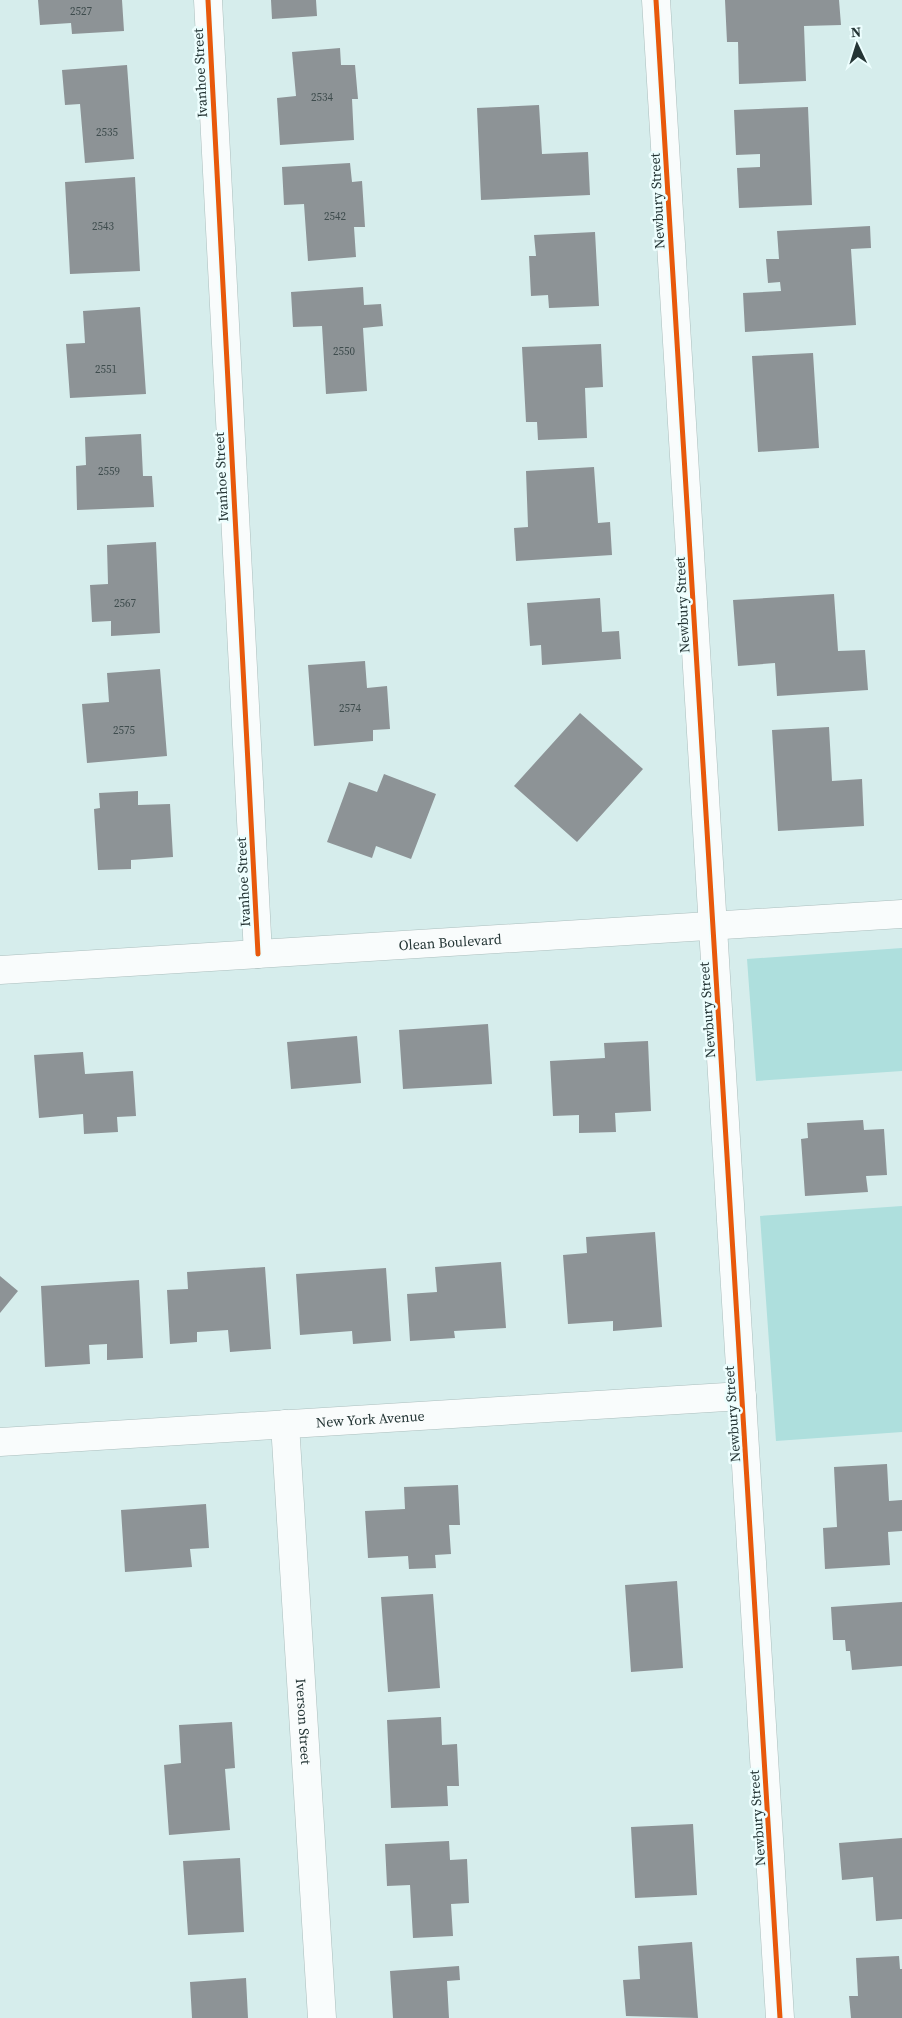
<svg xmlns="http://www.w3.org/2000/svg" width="902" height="2018" viewBox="0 0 902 2018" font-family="'Source Serif 4',serif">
<rect width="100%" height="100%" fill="#d6edec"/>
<path fill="#aedfdd" d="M902 948V1071L756 1081 747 959Z
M902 1206V1432L776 1441 760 1216Z"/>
<path fill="#8d9396" d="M38 0H122L124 31 72 34 71 23 40 25Z
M271 0H316L317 16 272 19Z
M725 0H839L841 25 804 26 806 81 739 84 738 42H727Z
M340 48 341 65H355L358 99H352L354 140 280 145 277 98 296 96 292 52Z
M127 65 134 159 85 163 80 104 65 105 62 70Z
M539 105 542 154 588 152 590 195 481 200 477 108Z
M808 107 812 205 739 208 737 168 760 167V154L736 155 734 110Z
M350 163 352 182 362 181 365 227H354L356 257 308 261 304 204 284 205 282 167Z
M135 177 140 271 70 274 65 182Z
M870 226 871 248 851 249 856 325 745 332 743 293 781 291 780 282 768 283 766 259H779L777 231Z
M595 232 599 306 549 308 548 295 531 296 529 256H536L534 235Z
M363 287 364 305 381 304 383 326 363 328 367 391 326 394 322 326 293 327 291 292Z
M140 307 146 394 70 398 66 344 85 343 83 311Z
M601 344 603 387 585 388 587 438 538 440 537 422H526L522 347Z
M813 353 819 448 758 452 752 356Z
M141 434 143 476H152L154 507 77 510 76 466 86 465 85 437Z
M594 467 598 523 610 522 612 555 516 561 514 528 528 527 526 471Z
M156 542 160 633 111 636V621L92 622 90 585 108 584 107 545Z
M834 594 838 651 865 650 868 690 777 696 775 663 738 666 733 600Z
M600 598 602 632 619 631 621 659 542 665 541 645 530 646 527 603Z
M365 661 367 688 387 686 390 729 373 730V741L314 746 308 665Z
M160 669 167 756 87 763 82 704 109 702 107 673Z
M580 713 643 769 577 842 514 786Z
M829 727 832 781 862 779 864 826 778 831 772 730Z
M384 774 436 794 411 859 376 846 372 858 327 842 349 782 377 792Z
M138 791V805L170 804 173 857 131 860V869L98 870 94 809 100 808 99 793Z
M488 1024 492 1084 403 1089 399 1030Z
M357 1036 361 1083 291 1089 287 1042Z
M648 1041 651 1111 615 1113 616 1132 579 1133V1115L553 1116 550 1061 605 1058 604 1043Z
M83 1052 85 1074 133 1071 136 1116 117 1117 118 1132 84 1134 83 1114 39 1118 34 1055Z
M863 1120 864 1130 884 1129 887 1175 866 1176 868 1192 805 1196 801 1139 808 1138 807 1123Z
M655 1232 662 1327 613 1331V1321L568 1324 563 1255 587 1253 586 1237Z
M501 1262 506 1328 454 1331 455 1338 410 1341 407 1294 437 1292 435 1267Z
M265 1267 271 1349 230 1352 228 1330 197 1332V1342L170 1344 167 1290 188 1289 187 1272Z
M386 1268 391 1341 353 1344 352 1331 300 1335 296 1274Z
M0 1276 18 1291 0 1313Z
M139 1280 143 1358 107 1360V1344L89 1345 90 1364 45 1367 41 1286Z
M887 1464 889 1501 902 1500V1531L888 1532 890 1565 825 1569 823 1528 837 1527 834 1467Z
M458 1485 460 1525H449L451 1554 435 1555 436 1568 409 1569 408 1556 368 1558 365 1511 405 1509 404 1487Z
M206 1504 209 1548 190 1549 192 1567 125 1572 121 1510Z
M677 1581 683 1668 631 1672 625 1585Z
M433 1594 440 1688 388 1692 381 1597Z
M902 1602V1666L852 1670 850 1651H846L845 1640H833L831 1607Z
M441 1717 442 1745 457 1744 459 1786H447L448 1806 391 1808 387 1720Z
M232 1722 235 1768 225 1769 230 1830 169 1835 164 1765 181 1763 179 1725Z
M693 1824 697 1895 635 1898 631 1827Z
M902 1838V1919L876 1921 873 1877 842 1880 839 1843Z
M449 1841 450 1860 467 1859 469 1903 451 1904 453 1936 413 1938 410 1885 387 1886 385 1844Z
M240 1858 244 1932 188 1935 183 1861Z
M692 1942 698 2018 626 2016 623 1980 640 1979 638 1946Z
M899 1956 900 1969H902V2018H851L849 1996H858L856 1958Z
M459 1966 460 1980 447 1981 449 2018H393L390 1971Z
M246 1978 248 2018H192L190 1982Z"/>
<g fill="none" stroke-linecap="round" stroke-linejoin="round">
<defs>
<g id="minor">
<path d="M208 0 258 954"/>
<path d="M656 0 780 2018"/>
<path id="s1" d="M285 1424 322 2018"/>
<path id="s2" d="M0 1442 742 1396"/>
</g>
<g id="tertiary">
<path id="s3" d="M0 970 902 914"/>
</g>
</defs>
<use href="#minor" stroke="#abbebd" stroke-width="29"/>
<use href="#tertiary" stroke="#abbebd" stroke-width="29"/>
<use href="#minor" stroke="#f9fcfc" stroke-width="28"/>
<use href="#tertiary" stroke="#f9fcfc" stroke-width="28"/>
<defs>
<path id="cycleway" d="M208 0 258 954
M656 0 780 2018"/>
</defs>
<use href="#cycleway" stroke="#edfefe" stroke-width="8"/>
<use href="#cycleway" stroke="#e8590c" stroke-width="5"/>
</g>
<g text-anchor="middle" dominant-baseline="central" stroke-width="5" stroke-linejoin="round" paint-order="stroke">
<g font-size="11" fill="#3e4c4d">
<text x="81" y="11">2527</text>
<text x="322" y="97">2534</text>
<text x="107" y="132">2535</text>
<text x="335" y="216">2542</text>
<text x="103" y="226">2543</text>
<text x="344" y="351">2550</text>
<text x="106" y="369">2551</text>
<text x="109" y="471">2559</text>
<text x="125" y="603">2567</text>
<text x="350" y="708">2574</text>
<text x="124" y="730">2575</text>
</g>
<g font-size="14" fill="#243535" stroke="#edfefe">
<text transform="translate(200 73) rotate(-93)">Ivanhoe Street</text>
<text transform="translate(657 201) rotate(-93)">Newbury Street</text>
<text transform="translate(221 477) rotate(-93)">Ivanhoe Street</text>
<text transform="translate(682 605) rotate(-93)">Newbury Street</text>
<text transform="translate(243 882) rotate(-93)">Ivanhoe Street</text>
<text stroke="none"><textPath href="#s3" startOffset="451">Olean Boulevard</textPath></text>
<text transform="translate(707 1010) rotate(-94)">Newbury Street</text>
<text transform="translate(732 1414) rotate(-94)">Newbury Street</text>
<text stroke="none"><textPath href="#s2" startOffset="371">New York Avenue</textPath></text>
<text stroke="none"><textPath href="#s1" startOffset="298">Iverson Street</textPath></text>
<text transform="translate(757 1818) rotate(-94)">Newbury Street</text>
</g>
</g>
<g transform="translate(857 45) rotate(356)" stroke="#edfefe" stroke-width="4" paint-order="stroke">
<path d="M0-4L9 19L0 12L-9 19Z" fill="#243535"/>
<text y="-8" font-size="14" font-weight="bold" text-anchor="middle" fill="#243535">N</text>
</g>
</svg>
